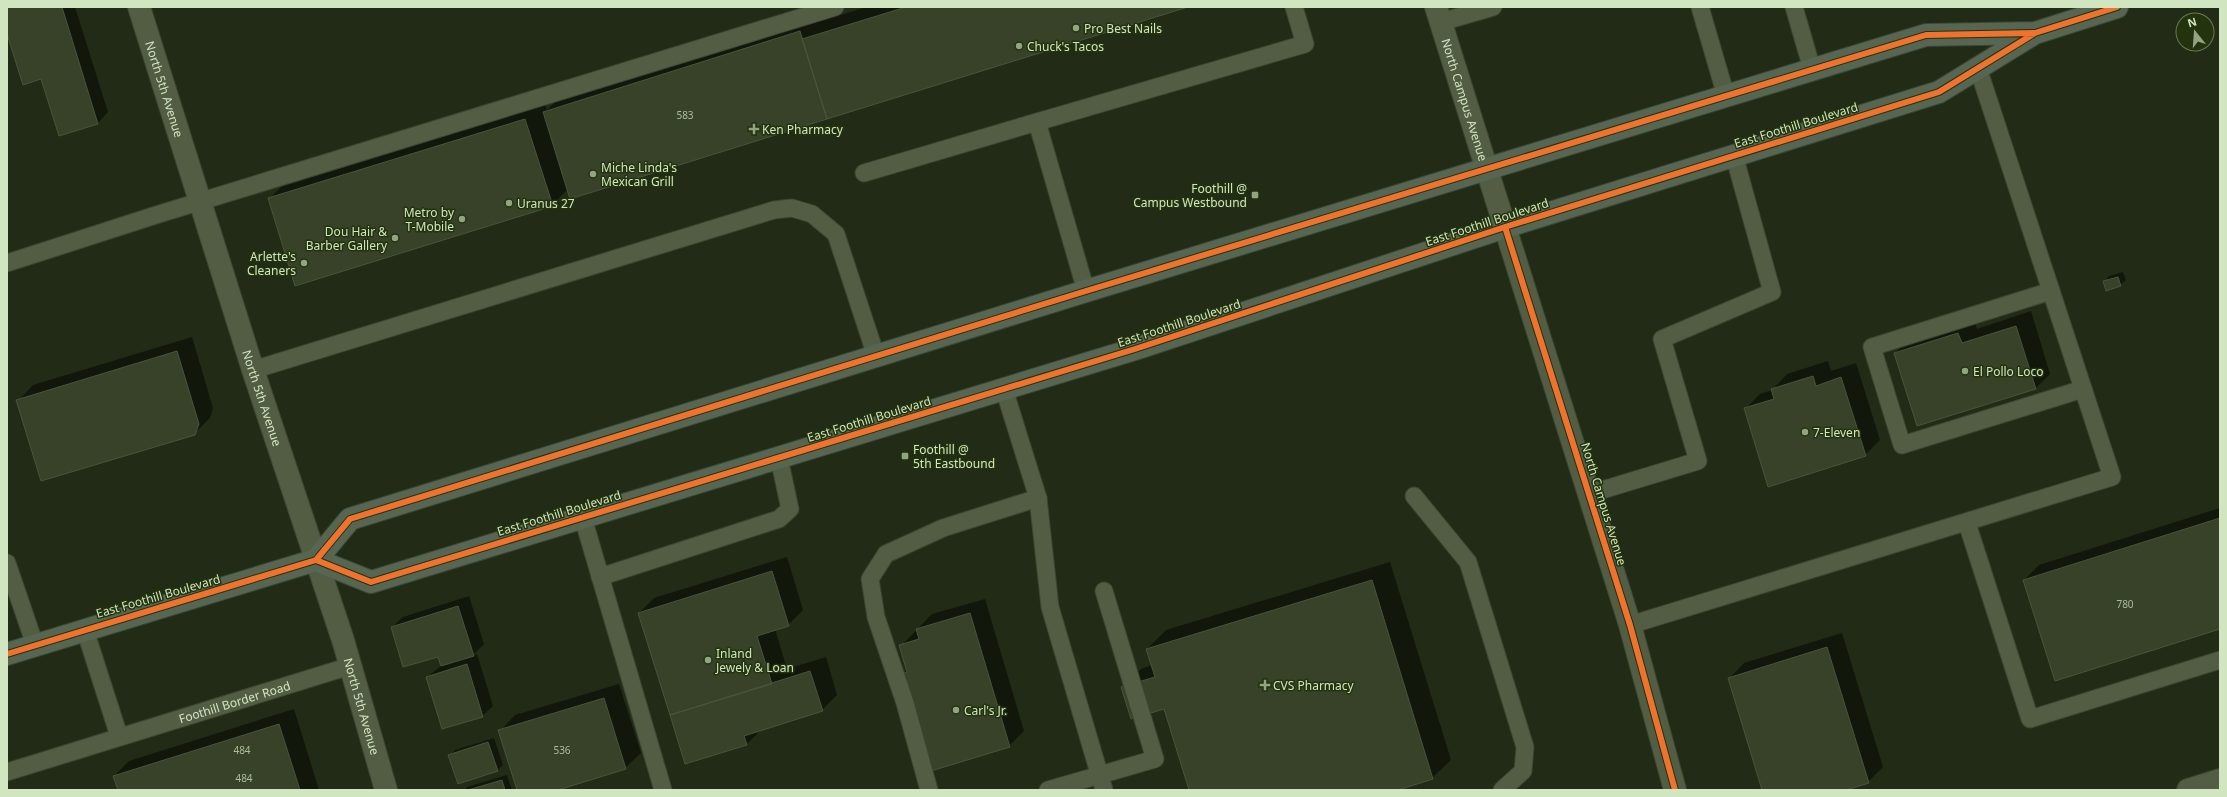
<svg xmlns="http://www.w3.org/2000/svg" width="2227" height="797" viewBox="0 0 2227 797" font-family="'Noto Sans',sans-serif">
<rect width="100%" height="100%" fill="#212b15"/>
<path fill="#0007" d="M7 7H75L108 112 98 123 41 78 7 31Z
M867 7H1185L568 189 552 205 269 199 288 180 544 101 547 110 563 94 819 14 821 21Z
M2123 272 2126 280 2120 285 2104 282 2109 276Z
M2031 311 2050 374 2035 389 1895 353 1910 338 1973 318 1977 329Z
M192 337 213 408 210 418 194 434 18 401 33 385Z
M1828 361 1831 371 1856 363 1880 440 1865 455 1745 409 1760 394 1772 390 1787 374Z
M2220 508V628L2024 580 2039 565Z
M787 557 803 610 788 625 775 629 787 669 826 657 837 695 822 710 762 729 747 744 685 763 639 613 654 598Z
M1390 562 1451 760 1432 778 1394 790H1190L1165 708 1122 687 1141 669 1152 665 1147 649 1166 630Z
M469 596 484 644 472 656 477 654 493 706 482 716 427 677 442 665 439 655 392 627 403 617Z
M985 599 1024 731 1009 746 903 674 907 669 901 646 932 614Z
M1842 633 1883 767 1868 782 1842 790H1763L1729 679 1744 663Z
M619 684 641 753 625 768 555 790H518L500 731 515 715Z
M294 709 319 790H119L114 776 129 761Z
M494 738 503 765 497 771 450 755 455 750Z
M507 775 512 790H465L467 787Z"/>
<path fill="#374228" stroke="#48553c" d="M7 7H62L98 124 59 136 41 79 23 85 7 34Z
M906 7H1188L827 119 802 39Z
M800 31 827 119 570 199 543 112Z
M525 119 553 206 295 286 268 198Z
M2118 277 2121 286 2106 291 2103 281Z
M2016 326 2036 389 1917 426 1894 353 1958 333 1962 343Z
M177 351 199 424 195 435 41 481 16 400Z
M1813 376 1816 386 1841 377 1866 456 1768 487 1744 408 1774 399 1771 389Z
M2220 518V629L2055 681 2023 580Z
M772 571 789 626 757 636 772 684 670 715 638 613Z
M1372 580 1433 779 1398 790H1189L1164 709 1131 719 1121 687 1155 677 1146 649Z
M458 606 474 656 441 666 438 657 403 667 391 627Z
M970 613 1010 747 931 771 902 674 907 672 899 645 919 639 916 629Z
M1827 647 1869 783 1846 790H1762L1728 678Z
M467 664 483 717 442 729 426 677Z
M810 671 823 711 744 736 747 745 685 764 670 715Z
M604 698 626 769 558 790H517L498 730Z
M279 724 300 790H118L113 776Z
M488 742 498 771 458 784 448 755Z
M502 780 505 790H468Z"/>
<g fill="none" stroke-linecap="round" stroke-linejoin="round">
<defs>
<g id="service">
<path d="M1700 7 1726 96"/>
<path d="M1794 7 1812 69"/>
<path d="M1441 22 1493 7"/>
<path d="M864 173 1037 122"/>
<path d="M7 263 156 215 835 7"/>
<path d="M1086 291 1037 122 1305 44 1294 7"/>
<path d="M2051 291 1872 347 1902 445 2083 389"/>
<path d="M253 370 774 210 792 208 812 214 836 234 876 356"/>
<path d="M1004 389 1038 498 1050 607 1104 790"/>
<path d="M1589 494 1698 461 1662 339 1772 292 1734 155"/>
<path d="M1414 496 1468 562 1525 747 1523 771 1502 790"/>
<path d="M583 518 663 790"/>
<path d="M1967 523 2030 719 2220 660"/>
<path d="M7 563 35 645"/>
<path d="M600 577 779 519 790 509 779 458"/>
<path d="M1630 625 2112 477 1978 68"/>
<path d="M85 630 119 736"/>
<path id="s1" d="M7 772 350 666"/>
<path d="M929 790 905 703 876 617 870 579 886 554 943 528 1038 498"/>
<path d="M1048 790 1155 759 1104 591"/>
</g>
<g id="minor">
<path id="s2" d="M139 7 253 370 343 640 386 790"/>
<path d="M2188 790 2220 780"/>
</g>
<path id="tertiary" d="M1505 227 1630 625 1675 790"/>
<g id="secondary">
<path id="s3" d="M1436 7 1505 227"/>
</g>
<path id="primary" d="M316 560 371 582 1135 349 1505 227 1939 92 2035 33 2117 7
M7 654 316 560 350 519 1086 291 1926 35 2035 33"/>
</defs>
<use href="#service" stroke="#3c4532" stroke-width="19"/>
<use href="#minor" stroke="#3c4532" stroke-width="24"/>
<use href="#tertiary" stroke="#3c4532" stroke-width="24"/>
<use href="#secondary" stroke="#3c4532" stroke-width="24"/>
<use href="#primary" stroke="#3c4532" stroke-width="24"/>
<use href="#service" stroke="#525d44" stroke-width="17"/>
<use href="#minor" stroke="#525d44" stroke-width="22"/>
<use href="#tertiary" stroke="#525d44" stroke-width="22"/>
<use href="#secondary" stroke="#525d44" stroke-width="22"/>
<use href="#primary" stroke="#566652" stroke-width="22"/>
<defs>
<path id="cycleway" d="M1505 227 1630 625 1675 790
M316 560 371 582 1135 349 1505 227 1939 92 2035 33 2117 7
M7 654 316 560 350 519 1086 291 1926 35 2035 33"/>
</defs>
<use href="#cycleway" stroke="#22330d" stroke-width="8"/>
<use href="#cycleway" stroke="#ef722f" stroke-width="6"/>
</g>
<g fill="#93a484" stroke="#22330d" stroke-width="1.5">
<circle cx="1076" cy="28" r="4"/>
<circle cx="1019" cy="46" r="4"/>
<path d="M752 123h4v4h4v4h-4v4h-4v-4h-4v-4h4z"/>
<circle cx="593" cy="174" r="4"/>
<rect x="1251" y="191" width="8" height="8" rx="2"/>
<circle cx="509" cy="203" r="4"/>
<circle cx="462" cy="219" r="4"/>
<circle cx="395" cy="238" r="4"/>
<circle cx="304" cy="263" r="4"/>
<circle cx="1965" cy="371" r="4"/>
<circle cx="1805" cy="432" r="4"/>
<rect x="901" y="452" width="8" height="8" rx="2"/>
<circle cx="708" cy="660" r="4"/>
<path d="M1263 679h4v4h4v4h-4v4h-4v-4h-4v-4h4z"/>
<circle cx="956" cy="710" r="4"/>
</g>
<g text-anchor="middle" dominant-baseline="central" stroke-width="3" stroke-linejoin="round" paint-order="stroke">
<g font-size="10" fill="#aabc9a">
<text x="685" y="115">583</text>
<text x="2125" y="604">780</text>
<text x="242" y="750">484</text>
<text x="562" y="750">536</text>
<text x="244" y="778">484</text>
</g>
<g font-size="12" fill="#d1e5c0" stroke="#22330d" text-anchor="start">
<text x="1084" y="28">Pro Best Nails</text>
<text x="1027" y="46">Chuck's Tacos</text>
<text x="762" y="129">Ken Pharmacy</text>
<text x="601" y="167">Miche Linda's<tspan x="601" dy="14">Mexican Grill</tspan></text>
<text x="1247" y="188" text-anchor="end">Foothill @<tspan x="1247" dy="14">Campus Westbound</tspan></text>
<text x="517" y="203">Uranus 27</text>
<text x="454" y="212" text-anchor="end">Metro by<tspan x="454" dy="14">T-Mobile</tspan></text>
<text x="387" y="231" text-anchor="end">Dou Hair &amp;<tspan x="387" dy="14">Barber Gallery</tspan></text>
<text x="296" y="256" text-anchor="end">Arlette's<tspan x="296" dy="14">Cleaners</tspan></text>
<text x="1973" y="371">El Pollo Loco</text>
<text x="1813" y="432">7-Eleven</text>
<text x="913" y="449">Foothill @<tspan x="913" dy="14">5th Eastbound</tspan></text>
<text x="716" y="653">Inland<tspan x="716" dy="14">Jewely &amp; Loan</tspan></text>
<text x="1273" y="685">CVS Pharmacy</text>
<text x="964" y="710">Carl's Jr.</text>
</g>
<g font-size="12" fill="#d1e5c0" stroke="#22330d">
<text stroke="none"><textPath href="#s2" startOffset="86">North 5th Avenue</textPath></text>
<text stroke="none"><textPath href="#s3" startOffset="97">North Campus Avenue</textPath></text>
<text transform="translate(1796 125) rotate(-17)">East Foothill Boulevard</text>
<text transform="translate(1487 222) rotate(-18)">East Foothill Boulevard</text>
<text transform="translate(1179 323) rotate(-18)">East Foothill Boulevard</text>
<text stroke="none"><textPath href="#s2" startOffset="410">North 5th Avenue</textPath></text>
<text transform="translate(869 419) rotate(-17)">East Foothill Boulevard</text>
<text transform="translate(1604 504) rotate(73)">North Campus Avenue</text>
<text transform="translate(559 513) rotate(-17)">East Foothill Boulevard</text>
<text transform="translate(158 596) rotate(-16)">East Foothill Boulevard</text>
<text stroke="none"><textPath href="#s1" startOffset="238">Foothill Border Road</textPath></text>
<text stroke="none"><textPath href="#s2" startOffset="734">North 5th Avenue</textPath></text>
</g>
</g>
<rect width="2227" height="797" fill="none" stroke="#d1e5c0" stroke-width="16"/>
<g transform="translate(2195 32) rotate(343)"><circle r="19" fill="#22330d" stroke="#687a55"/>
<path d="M0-3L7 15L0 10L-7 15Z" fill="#93a484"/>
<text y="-6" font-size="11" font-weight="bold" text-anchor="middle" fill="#d1e5c0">N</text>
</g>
</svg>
